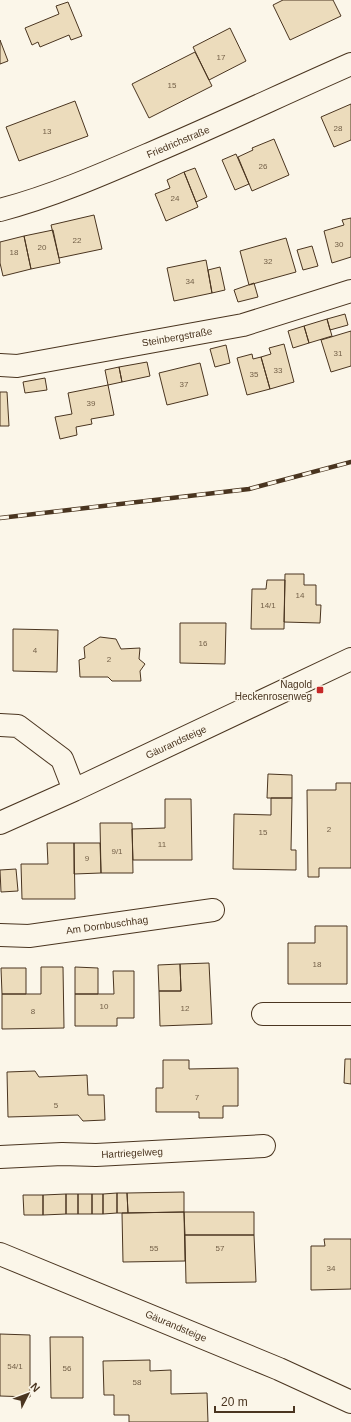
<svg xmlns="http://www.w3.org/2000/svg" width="351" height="1422" viewBox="0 0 351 1422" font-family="Arial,sans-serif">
<rect width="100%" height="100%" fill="#fbf6e9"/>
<path fill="#ecdcbc" stroke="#4a3520" d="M283 0H333L341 16 290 40 273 5Z
M68 2 82 36 71 40 69 35 40 47 38 42 32 45 25 28 59 14 56 6Z
M230 28 246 61 209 80 193 47Z
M0 40 8 61 0 64Z
M195 52 212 86 149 118 132 84Z
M75 101 88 136 19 161 6 127Z
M351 104V140L334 147 321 117Z
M274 139 289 175 252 191 238 157 253 150 252 148Z
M236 154 249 184 235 190 222 160Z
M195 168 207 197 196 202 184 172Z
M184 172 198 207 166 221 155 194 170 188 167 180Z
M94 215 102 249 59 258 51 225Z
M351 218V257L332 263 324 231 344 225 342 220Z
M53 230 60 263 31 269 24 236Z
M24 236 31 269 3 276 0 263V242Z
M286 238 296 272 249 285 240 251Z
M312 246 318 266 303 270 297 250Z
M206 260 212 293 174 301 167 268Z
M220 267 225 290 212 293 208 270Z
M254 283 258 297 238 302 234 290Z
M345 314 348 325 330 330 327 319Z
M327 319 332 336 309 343 304 326Z
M304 326 309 343 293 348 288 331Z
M351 331V366L331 372 321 340Z
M284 344 294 382 270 389 261 357 271 354 269 348Z
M226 345 230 363 215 367 210 349Z
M252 354 253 359 261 357 270 389 247 395 237 358Z
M147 362 150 376 122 382 119 367Z
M200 363 208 395 167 405 159 373Z
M119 367 122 382 108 385 105 370Z
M45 378 47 390 25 393 23 382Z
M108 385 114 415 91 419 92 424 76 427 77 435 60 439 55 417 72 414 68 393Z
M0 392H7L9 426H0Z
M285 574H304V585H316V605H321L320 623 284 622Z
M267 580H285L284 629H251L252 589H266Z
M180 623H226L225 664 180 663Z
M13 629 58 630 57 672 13 671Z
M100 637 116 639 121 649 140 648 139 659 145 664 140 671 141 681H112L108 677H80L79 660 85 658 84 647Z
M268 774 292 775V798H267Z
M336 783H351V868H319V877H308L307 790H336Z
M271 798H292L291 850H296V870L233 869 234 814 271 815Z
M165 799H191L192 860H133L132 829 165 828Z
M100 823H132L133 873H101Z
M47 843H74L75 899H22L21 864H48Z
M74 843H100L101 873 74 874Z
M16 869 18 891 1 892 0 870Z
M315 926H347V984H288V943H315Z
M209 963 212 1024 160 1026 159 991H181L180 964Z
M180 964 181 991H159L158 965Z
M41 967H63L64 1028 2 1029V994H41Z
M75 967 98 968V994H75Z
M1 968H26V994H2Z
M113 971H134V1018H117V1026H75V994H114Z
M345 1059H351V1084L344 1083Z
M163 1060H189V1069L238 1068V1106H223V1118H199V1112H156V1088H163Z
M35 1071 39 1077 87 1075 88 1095H104L105 1120 83 1121 78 1115 8 1117 7 1072Z
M184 1192V1212L128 1213 127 1193Z
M117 1193V1213L103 1214V1194Z
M117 1193H127L128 1213H117Z
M66 1194H78V1214H66Z
M66 1194V1214L43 1215V1195Z
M78 1194H92V1214H78Z
M92 1194H103V1214H92Z
M23 1195H43V1215H24Z
M184 1212 185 1261 123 1262 122 1213Z
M184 1212H254V1235H185Z
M185 1235H254L256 1282 186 1283Z
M324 1239H351V1289L311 1290V1246H325Z
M0 1334 30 1335V1397L0 1396Z
M50 1337H83V1398H51Z
M150 1360V1371L171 1370V1394L207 1393 208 1422H129V1415H114V1395H104L103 1361Z"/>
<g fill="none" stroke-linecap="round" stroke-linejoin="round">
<defs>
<path id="minor" d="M0 210C53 196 103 174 154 152 220 124 285 93 351 64
M0 365 17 366 243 325 351 291
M0 725 18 726 62 759 74 790
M0 823 74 790 351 659
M0 935 29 936 213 910
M263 1014H351
M0 1157 62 1154 96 1155 264 1146
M0 1254 279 1369 351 1402"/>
</defs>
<use href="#minor" stroke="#4a3520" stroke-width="24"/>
<use href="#minor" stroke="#fbf6e9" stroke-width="22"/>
<defs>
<path id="rail" d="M0 518 249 489 351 462"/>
</defs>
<use href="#rail" stroke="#4a3520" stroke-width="4.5"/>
<use href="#rail" stroke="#fbf6e9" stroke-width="3" stroke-dasharray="9" stroke-linecap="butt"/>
</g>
<rect fill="#c62828" stroke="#fbf6e9" stroke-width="1.5" x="316" y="686" width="8" height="8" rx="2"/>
<g text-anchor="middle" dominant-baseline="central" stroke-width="3" stroke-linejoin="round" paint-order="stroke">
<g font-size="8" fill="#725f47">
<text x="221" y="57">17</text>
<text x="172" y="85">15</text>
<text x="338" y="128">28</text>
<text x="47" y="131">13</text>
<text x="263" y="166">26</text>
<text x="175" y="198">24</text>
<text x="77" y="240">22</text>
<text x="339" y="244">30</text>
<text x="42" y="247">20</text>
<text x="14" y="252">18</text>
<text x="268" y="261">32</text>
<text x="190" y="281">34</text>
<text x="338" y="353">31</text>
<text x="278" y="370">33</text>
<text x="254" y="374">35</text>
<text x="184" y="384">37</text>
<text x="91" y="403">39</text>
<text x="300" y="595">14</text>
<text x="268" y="605">14/1</text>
<text x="203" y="643">16</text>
<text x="35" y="650">4</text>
<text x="109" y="659">2</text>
<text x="329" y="829">2</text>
<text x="263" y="832">15</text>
<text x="162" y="844">11</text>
<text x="117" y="851">9/1</text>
<text x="87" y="858">9</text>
<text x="317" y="964">18</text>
<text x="104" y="1006">10</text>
<text x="185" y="1008">12</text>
<text x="33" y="1011">8</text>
<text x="197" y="1097">7</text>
<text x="56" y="1105">5</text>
<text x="154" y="1248">55</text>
<text x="220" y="1248">57</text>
<text x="331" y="1268">34</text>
<text x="15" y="1366">54/1</text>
<text x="67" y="1368">56</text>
<text x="137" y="1382">58</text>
</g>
<g font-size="10" fill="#4a3520" stroke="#fbf6e9">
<text transform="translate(178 142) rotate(-23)">Friedrichstraße</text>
<text transform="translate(177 337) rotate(-10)">Steinbergstraße</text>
<text transform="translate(176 742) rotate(-25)">Gäurandsteige</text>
<text transform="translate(107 925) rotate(-8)">Am Dornbuschhag</text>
<text transform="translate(132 1153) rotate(-3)">Hartriegelweg</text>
<text transform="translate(176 1326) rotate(23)">Gäurandsteige</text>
</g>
<g font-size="10" fill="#4a3520" stroke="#fbf6e9" text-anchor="end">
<text x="312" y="684">Nagold<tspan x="312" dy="12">Heckenrosenweg</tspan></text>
</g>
</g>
<g transform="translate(28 1394) rotate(48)" stroke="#fbf6e9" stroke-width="3" paint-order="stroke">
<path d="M0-3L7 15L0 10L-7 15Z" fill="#4a3520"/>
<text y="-6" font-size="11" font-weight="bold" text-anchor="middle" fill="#4a3520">N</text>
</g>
<path d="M215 1406v6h79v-6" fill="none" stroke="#4a3520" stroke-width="2"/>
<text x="221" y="1406" font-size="12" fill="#4a3520" stroke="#fbf6e9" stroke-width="3" paint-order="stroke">20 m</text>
</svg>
